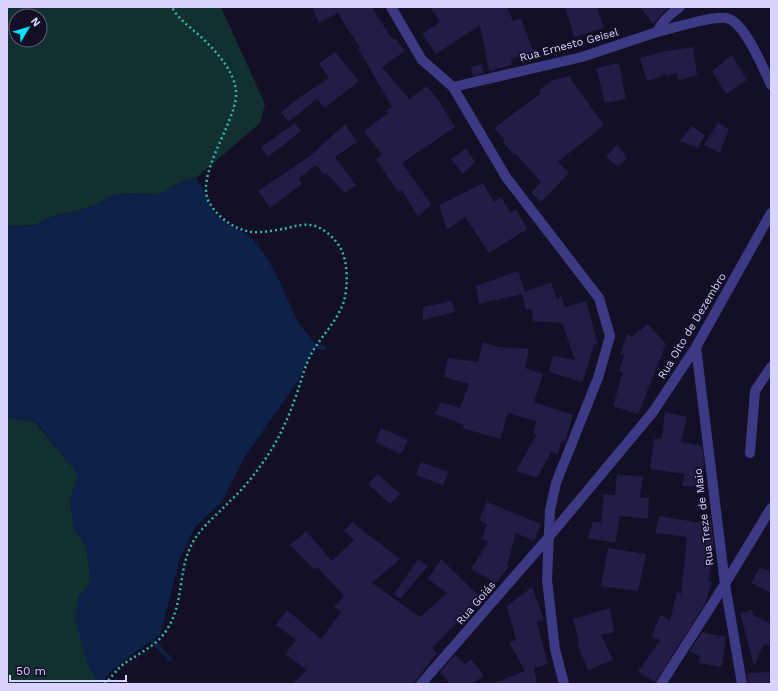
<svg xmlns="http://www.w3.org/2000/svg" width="778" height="691" viewBox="0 0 778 691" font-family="'Work Sans',sans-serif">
<rect width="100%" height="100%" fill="#130f26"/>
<path fill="#12302f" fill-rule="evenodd" d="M7 7H221L265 104 260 123 196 178 179 183 158 195 131 193 112 196 98 204 76 211 54 216 35 225 9 226 7 227ZM16 16H40V40H16Z
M11 418 35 422 70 464 79 476 70 500 74 528 86 547 91 582 78 598 99 683 105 677V684H7V419Z"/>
<path fill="#0c2248" d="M196 178C199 184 205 190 207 197 210 207 212 212 221 219 231 228 246 231 254 241 275 264 285 296 298 322 303 330 310 336 315 344L297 382 244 458 221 503 195 527 180 558 160 635C139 649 116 665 99 684L88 666 75 619 78 598 91 582 86 547 74 528 70 499 78 476 70 464 36 422 11 418 7 419V227L9 226 35 225 54 216 76 211 98 204 112 196 131 193 158 195 179 183Z"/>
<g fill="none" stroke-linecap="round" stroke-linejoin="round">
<path stroke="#0c2248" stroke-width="4.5" d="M310 346H317L324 348
M148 636 170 659"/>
</g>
<path fill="#241b47" d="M312 7H372L392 39 395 38 405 51 382 67 409 99 427 86 437 98 455 127 402 163 431 204 418 217 402 190 398 192 376 159 382 155 364 131 388 113 386 111 392 107 358 48 360 47 348 30 338 13 319 23Z
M430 7H507L513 21 521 18 534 53 511 59 512 65 489 71 480 25 436 54 422 34 440 22Z
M565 7H597L604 28 574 37Z
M640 7H669L653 24Z
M693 47 697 75 678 81 677 73 666 76 665 74 660 77 647 81 640 58 666 51Z
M335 52 359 81 325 108 317 99 288 122 281 112 300 97 329 78 319 63Z
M732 55 747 80 726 94 712 71Z
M619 63 626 99 605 103 596 68Z
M482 64 484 73 473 76 471 67Z
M569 76 604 125 558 162 569 173 541 202 531 193 541 182 516 154 514 155 503 142 505 140 494 128 541 93 539 90 551 81Z
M295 123 301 131 268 157 261 147Z
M718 123 729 129 720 153 704 145Z
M345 124 357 142 335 157 356 185 345 193 326 173 324 175 316 165 299 178 302 184 270 208 258 191 310 156Z
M692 126 705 135 698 148 680 141Z
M617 144 627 158 618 167 606 157Z
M466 148 475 162 463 174 451 159Z
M483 183 494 202 501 197 511 213 516 209 527 229 489 253 465 217 447 230 439 205Z
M518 271 525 292 551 282 557 299 561 296 565 307 586 301 598 344 594 345 583 382 549 372 553 356 575 360 562 323 533 321 532 309 526 310 522 294 479 304 476 286Z
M452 301 455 312 423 320V307Z
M648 324 666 344 638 414 613 406 623 372 619 371 624 355 620 354 628 333 631 337Z
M483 342 499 347 529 349 525 368 543 374 534 402 573 415 565 442 561 441 558 454 551 452 537 478 516 471 537 434H533L536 421 508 413 500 439 462 428 464 425 435 414 441 402 460 408 469 384 444 377 448 358 478 362Z
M665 412 687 417 681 442 702 446 704 462 702 487 682 486 685 474 650 469 654 439 662 438Z
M381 428 408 440 401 454 375 442Z
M421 462 449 472 443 485 416 475Z
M378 474 400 494 390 504 368 484Z
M617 474 643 477 640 497 649 498 648 519 620 516 615 543 588 538 593 522H601L604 494 615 495Z
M487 502 541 524 534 541 516 533 507 566 509 567 496 583 471 569 488 542 482 539 487 524 479 520Z
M659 516 695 522 711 520 714 550H713L708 581 712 582 705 604 655 682 638 672 660 640 651 637 661 615 670 620 677 592 681 594 687 537 655 533Z
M352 522 400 559 372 583 420 617 447 593 428 579 441 559 481 598 432 648 437 653 413 684H292L307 670 285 654 296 640 276 625 287 610 321 639 341 612 334 607 344 596 317 567 314 569 290 545 306 531 332 561 354 540 344 531Z
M608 548 646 554 638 591 601 586Z
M418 559 428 566 400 599 394 594Z
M760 567 771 572V593L751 583Z
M532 587 544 620 537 622 548 664 534 668 537 684H493L525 671 509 642 516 640 507 606Z
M610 608 614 632 601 635 613 660 588 670 577 644 579 643 573 619Z
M752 610 753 615 771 624V647L764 644 754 666 740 613Z
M702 632 726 637 722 667 698 663 700 656 689 652Z
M455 655 465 664 471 659 484 676 471 684H450L440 672Z
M770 672 769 684H748L747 673Z"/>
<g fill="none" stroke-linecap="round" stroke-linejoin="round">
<path stroke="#2fb8b0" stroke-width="2.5" stroke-dasharray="2 3" stroke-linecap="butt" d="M105 684C110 679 115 672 120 667 134 655 155 648 166 631 185 603 177 570 193 542 202 526 217 515 229 502 241 491 252 478 261 465 278 442 288 419 297 393 302 379 305 364 313 351 323 334 338 320 344 301 348 286 348 263 341 249 335 238 322 226 310 225 302 224 295 226 288 228 276 230 263 233 252 232 235 230 217 217 209 202 195 176 234 125 236 96 238 72 210 44 193 30 185 23 177 17 172 7"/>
<path stroke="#3d3a85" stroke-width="10" d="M391 7 422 60 453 87 506 177 599 298 610 336 598 378 556 483 550 510 547 580 555 649 564 684
M657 32C674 28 710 16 726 18 744 20 764 70 771 85
M453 87 582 57 657 32C662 21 670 14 680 7
M696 347 725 584 742 684
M750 453 755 391 771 367
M421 684 548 538 653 412 696 347 771 213
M661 684 725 584 771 508"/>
</g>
<g text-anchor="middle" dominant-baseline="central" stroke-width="3.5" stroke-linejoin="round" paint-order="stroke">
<g font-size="11" fill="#d9d4ff" stroke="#130f26">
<text transform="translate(569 45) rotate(-15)">Rua Ernesto Geisel</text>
<text transform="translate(692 326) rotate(-59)">Rua Oito de Dezembro</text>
<text transform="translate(704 517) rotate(-97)">Rua Treze de Maio</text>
<text transform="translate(476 603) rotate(-49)">Rua Goiás</text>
</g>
</g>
<rect width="778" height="691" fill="none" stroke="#d9d4ff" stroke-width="16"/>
<g transform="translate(28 28) rotate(52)"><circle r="19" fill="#130f26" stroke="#625e7d"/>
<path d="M0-3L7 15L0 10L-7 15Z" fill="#00e5ff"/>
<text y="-6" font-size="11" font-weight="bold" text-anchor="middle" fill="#d9d4ff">N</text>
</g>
<path d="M10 675v6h116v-6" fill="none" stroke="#d9d4ff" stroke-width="2"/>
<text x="16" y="675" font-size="12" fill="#d9d4ff" stroke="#130f26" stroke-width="3" paint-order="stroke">50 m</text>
</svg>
